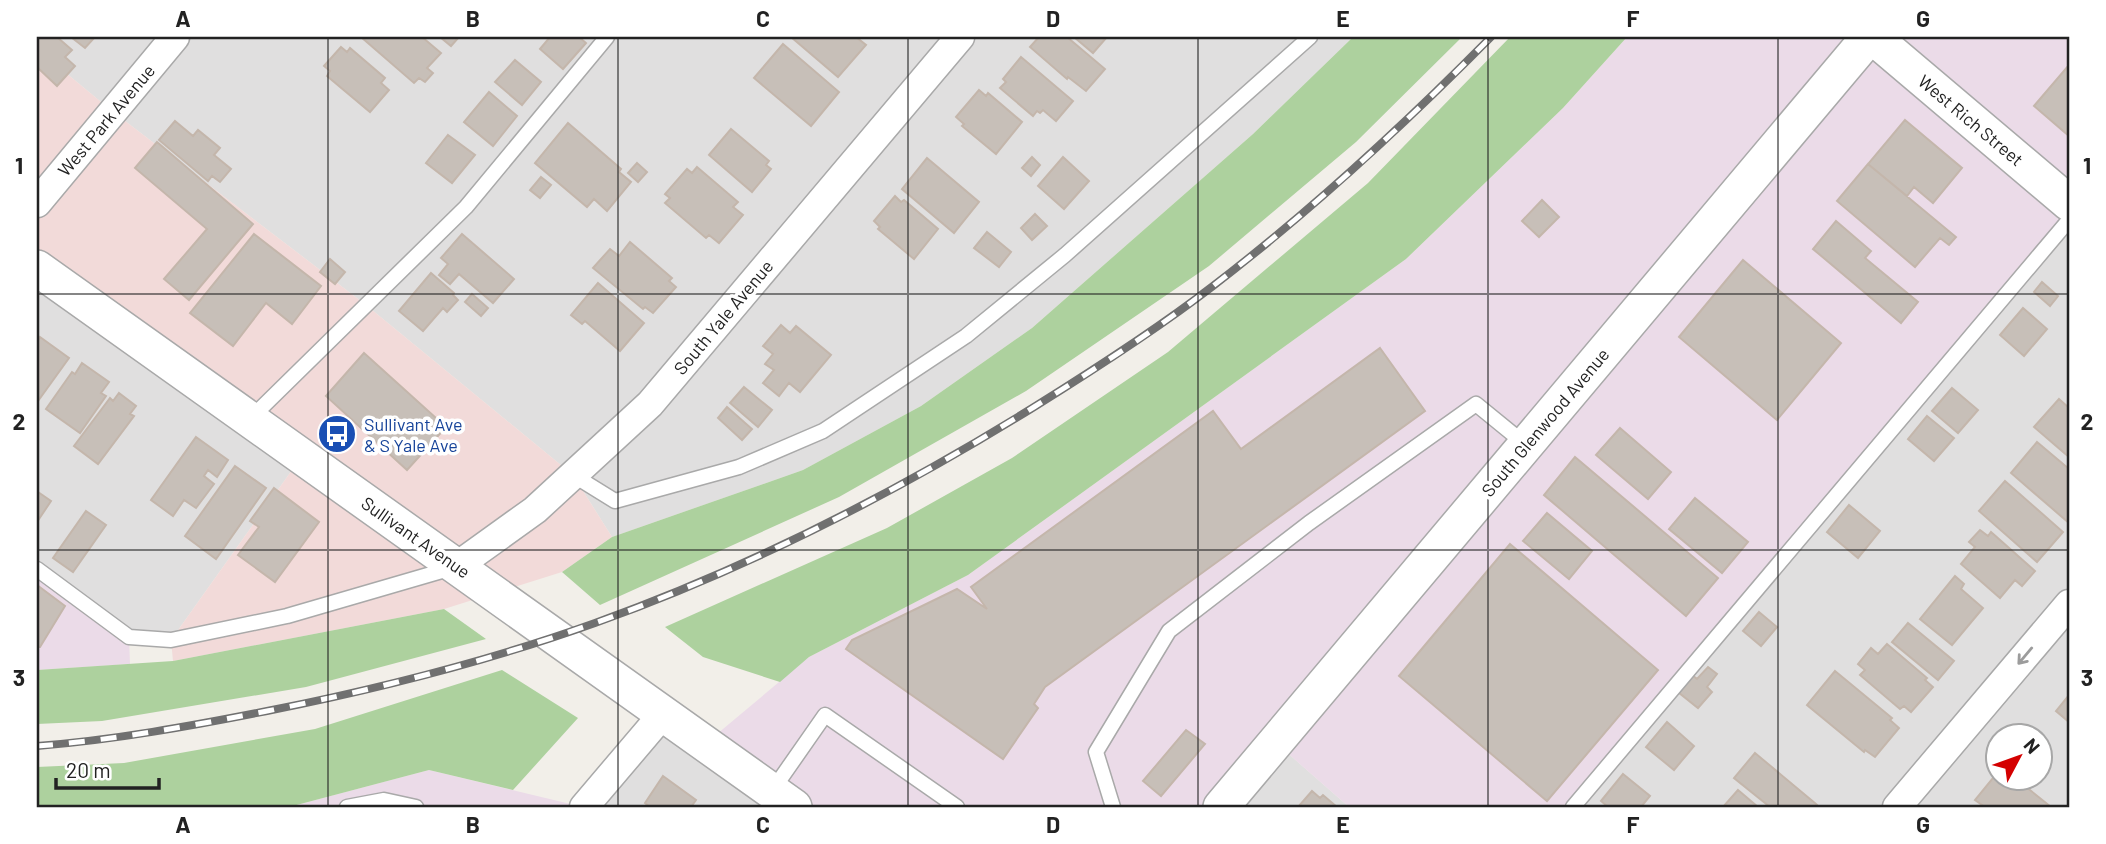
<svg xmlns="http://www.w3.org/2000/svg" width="2106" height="844" viewBox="0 0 2106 844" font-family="Barlow,sans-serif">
<rect width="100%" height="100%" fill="#f2efe9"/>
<path fill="#e0dfdf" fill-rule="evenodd" d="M37 37H1353L1253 134 1032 328 921 406 803 470 612 537 573 475 366 305 112 111 37 49Z
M2069 220V807H1573ZM1997 736H2039V778H1997Z
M37 268 302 456 171 640 129 637 37 569Z
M663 714 793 807H584Z
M1275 742 1349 807H1221Z"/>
<path fill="#f2dad9" d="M37 49 112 111 366 305 573 475 612 537 562 572 444 609 173 661 171 640 302 456 37 268Z"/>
<path fill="#ebdbe8" d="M1627 37H2069V220L1573 807H1349L1276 743 1221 807H793L705 744 809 657 968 575 1406 259 1563 108Z
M37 569 129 637 130 664 37 670Z
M429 770 583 807H289Z"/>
<path fill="#add19e" d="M1353 37H1462L1356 142 1209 266 1026 391 839 497 600 605 562 572 612 537 803 470 921 406 1032 328 1253 134Z
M1510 37H1627L1563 108 1406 259 968 575 809 657 780 682 703 657 665 627 887 528 1012 458 1168 352 1368 183Z
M444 609 486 639 306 687 102 721 37 724V670L173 661Z
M502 670 578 718 513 790 429 770 289 807H37V767L124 763 315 729Z"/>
<path fill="#c7bfb8" stroke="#c4b6ab" stroke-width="2" d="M37 37H57L72 50 65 57 75 66 57 86 37 67Z
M71 37H95L85 48Z
M361 37H422L441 53 427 68 433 73 425 82 419 78 414 83Z
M440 37H459L451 46Z
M550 37H579L586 43 563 69 540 49Z
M791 37H856L866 45 838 77Z
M1039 37H1067L1105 69 1086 91 1068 77 1067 79 1030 47Z
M1074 37H1107L1093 53Z
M783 44 839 92 811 126 754 78Z
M341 47 347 52 350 48 385 78 381 83 389 90 370 112 327 76 330 71 324 66Z
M1021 57 1073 101 1056 121 1043 110 1040 113 1037 111 1033 116 1000 88 1006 82 1003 79Z
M515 60 541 82 522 105 495 82Z
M2069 65V136L2034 106Z
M979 90 986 96 988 93 1022 122 996 154 962 126 964 124 956 117Z
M489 92 517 116 493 146 464 122Z
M1905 120 1962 168 1933 203 1914 187 1907 196 1868 164Z
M175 121 193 136 198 130 220 148 214 155 231 169 220 182 212 176 208 181 159 140Z
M568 123 621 169 619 172 631 182 607 211 594 199 587 207 535 163Z
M731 129 769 161 766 165 771 169 752 192 709 155Z
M448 135 475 155 452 183 426 163Z
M157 142 253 224 189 300 164 279 207 229 135 168Z
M1032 157 1040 165 1031 176 1022 168Z
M1063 157 1089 181 1064 209 1038 186Z
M927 158 979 202 954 233 902 189Z
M637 163 647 172 638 182 628 173Z
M1868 164 1956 237 1949 245 1940 238 1915 267 1837 201Z
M697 167 738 202 733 207 743 215 719 243 709 235 706 238 665 203 670 198 665 194 687 169 692 173Z
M541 177 551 185 540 198 530 190Z
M895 196 901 202 904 200 938 229 914 259 878 229 880 227 874 221Z
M1542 200 1559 217 1539 237 1522 221Z
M1035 214 1047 226 1032 240 1021 228Z
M1836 221 1871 251 1865 258 1918 302 1901 323 1813 249Z
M987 232 1011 252 999 267 974 248Z
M254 234 321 286 292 324 266 303 233 346 190 313Z
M462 234 514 279 493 303 459 274 450 284 439 275 448 264 441 258Z
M630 242 672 278 669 281 676 287 653 313 645 307 643 309 593 268 610 249 619 256Z
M330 259 345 272 335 284 320 272Z
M1743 260 1841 343 1777 420 1679 337Z
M431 273 454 293 453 295 458 300 447 312 443 308 423 331 399 311Z
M2042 282 2058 296 2050 306 2034 292Z
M598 283 644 323 620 351 585 321 582 324 571 315Z
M472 294 488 308 481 316 465 302Z
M2023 308 2047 329 2024 356 2000 335Z
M781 325 790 333 796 326 831 355 800 392 789 383 779 396 763 383 774 370 765 364 773 354 763 346Z
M40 337 69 358 38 401 37 342Z
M1380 348 1425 411 1045 687 1034 704 1038 708 1003 759 846 649 852 640 957 589 987 609 971 587 1213 411 1241 449Z
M364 353 446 427 407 470 326 396Z
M82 363 109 382 101 393 106 396 80 433 46 409 72 372 75 374Z
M744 387 772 410 758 427 730 403Z
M1952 388 1978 410 1958 433 1932 411Z
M119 393 136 406 130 414 134 416 98 464 74 446 110 398 113 401Z
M2059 399 2069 408V457L2034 427Z
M727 407 752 429 742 440 718 418Z
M1927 416 1954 438 1934 461 1908 439Z
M1620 428 1671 472 1648 499 1596 455Z
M196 437 228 460 217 477 208 470 204 476 214 484 196 508 184 500 173 516 151 500Z
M2037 442 2069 469V523L2011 473Z
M1575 457 1718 578 1686 616 1544 495Z
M235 466 266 488 216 559 185 536Z
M2005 481 2063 532 2037 562 1979 511Z
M274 488 319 522 275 582 238 555 259 527 250 521Z
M38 492 51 501 37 522V494Z
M1695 498 1748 542 1722 573 1669 529Z
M1849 505 1880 531 1858 558 1827 532Z
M86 511 106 525 73 572 53 558Z
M1547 513 1592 551 1569 579 1523 541Z
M1980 530 1988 536 1991 532 2035 571 2022 586 2015 580 2000 598 1961 564 1975 547 1969 542Z
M1510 544 1658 670 1547 801 1399 676Z
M1955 576 1964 584 1961 589 1983 608 1952 645 1920 619Z
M37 585 65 606 40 647H37Z
M1759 612 1777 627 1761 646 1743 631Z
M1908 623 1954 661 1938 680 1892 642Z
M1887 644 1927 678 1925 680 1933 687 1911 712 1904 706 1900 709 1860 675 1865 670 1858 664 1871 648 1878 654Z
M1708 667 1717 674 1707 687 1712 692 1698 708 1678 692 1692 675 1697 679Z
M1835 671 1892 718 1890 720 1899 728 1875 757 1865 750 1864 752 1807 705Z
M2069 695V722L2056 711Z
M1667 722 1694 746 1674 770 1646 747Z
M1186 730 1205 744 1161 796 1143 781Z
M1755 753 1816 804 1819 807H1770L1734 778Z
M1997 773V778H2015L2051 807H1985L1975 800Z
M1623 774 1650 796 1641 807H1608L1601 801Z
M663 776 696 800 691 807H650L645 803Z
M1738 790 1758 807H1723Z
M1312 791 1320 798 1323 795 1337 807H1298Z"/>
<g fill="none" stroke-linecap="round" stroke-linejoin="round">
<defs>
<path id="service" d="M250 419 466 207 607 37
M573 475 615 501 739 467 823 431 966 336 1065 255 1310 37
M37 569 129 637 171 640 287 616 452 568
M772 791 825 715 957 807
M347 807 384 800 416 807
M1113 807 1096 752 1169 631 1309 523 1476 404 1525 444
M1573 807 2069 220"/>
<path id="minor" d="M37 203 175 37
M457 566 535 510 650 404 960 37
M584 807 663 714
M1897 807 2069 604"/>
<path id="tertiary" d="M1873 37 2069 203
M37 268 794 807
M1221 807 1869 37"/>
</defs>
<use href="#service" stroke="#a9a9a9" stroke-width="17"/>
<use href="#minor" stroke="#a9a9a9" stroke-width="31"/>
<use href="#tertiary" stroke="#a9a9a9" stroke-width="38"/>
<use href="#service" stroke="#fff" stroke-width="14"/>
<use href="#minor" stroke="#fff" stroke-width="28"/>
<use href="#tertiary" stroke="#fff" stroke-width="35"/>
<defs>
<path id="rail" d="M37 746C114 740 191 726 267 711 378 689 489 661 595 623 749 568 895 493 1034 407 1095 369 1156 330 1213 286 1312 210 1403 126 1491 37"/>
</defs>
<use href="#rail" stroke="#707070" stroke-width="8"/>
<use href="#rail" stroke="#fff" stroke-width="5" stroke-dasharray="16" stroke-linecap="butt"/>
</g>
<defs><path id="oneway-shaft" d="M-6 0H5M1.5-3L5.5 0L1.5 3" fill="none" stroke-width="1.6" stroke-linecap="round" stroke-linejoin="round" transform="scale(1.75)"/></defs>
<use stroke="#9c9c9c" href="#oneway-shaft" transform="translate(2025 656) rotate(130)"/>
<path fill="none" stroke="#222" stroke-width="2" stroke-opacity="0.55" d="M328 37V807M618 37V807M908 37V807M1198 37V807M1488 37V807M1778 37V807M37 294H2069M37 550H2069"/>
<defs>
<symbol id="bus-disc" viewBox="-11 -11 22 22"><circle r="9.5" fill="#1a4fb4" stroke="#fff"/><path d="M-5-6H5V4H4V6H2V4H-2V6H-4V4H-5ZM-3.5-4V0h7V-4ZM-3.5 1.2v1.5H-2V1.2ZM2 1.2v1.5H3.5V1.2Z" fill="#fff"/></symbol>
</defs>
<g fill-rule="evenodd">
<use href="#bus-disc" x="315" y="412" width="44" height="44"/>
</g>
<g text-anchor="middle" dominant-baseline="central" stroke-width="7" stroke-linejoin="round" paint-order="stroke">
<g font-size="18" fill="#222" stroke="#fff">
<text transform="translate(106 120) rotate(-50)">West Park Avenue</text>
<text transform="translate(1971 120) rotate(40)">West Rich Street</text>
<text transform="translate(723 317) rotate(-50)">South Yale Avenue</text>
<text transform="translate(1545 422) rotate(-50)">South Glenwood Avenue</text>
<text transform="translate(416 537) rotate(35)">Sullivant Avenue</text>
</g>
<g font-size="18" fill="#164399" stroke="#fff" text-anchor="start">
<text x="364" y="424">Sullivant Ave<tspan x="364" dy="21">&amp; S Yale Ave</tspan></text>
</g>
</g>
<rect width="2106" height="844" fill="none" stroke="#ffffff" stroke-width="77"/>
<g transform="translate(2019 757) rotate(49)"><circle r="33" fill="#ffffff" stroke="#a7a7a7" stroke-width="2"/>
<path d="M0-5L12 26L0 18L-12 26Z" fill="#d40000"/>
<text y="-10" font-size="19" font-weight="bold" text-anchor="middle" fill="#222222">N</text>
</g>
<path d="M56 778v10h103v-10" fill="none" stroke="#222222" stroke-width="3.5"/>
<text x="66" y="778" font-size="21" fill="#222222" stroke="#ffffff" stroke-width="5" paint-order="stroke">20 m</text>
<rect x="38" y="38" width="2030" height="768" fill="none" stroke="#222" stroke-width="2.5"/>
<g font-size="23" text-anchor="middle" font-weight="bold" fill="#222">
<text x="183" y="27">A</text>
<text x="473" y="27">B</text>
<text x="763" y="27">C</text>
<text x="1053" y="27">D</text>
<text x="1343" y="27">E</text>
<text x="1633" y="27">F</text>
<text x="1923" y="27">G</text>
<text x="19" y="174">1</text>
<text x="2087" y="174">1</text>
<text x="19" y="430">2</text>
<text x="2087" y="430">2</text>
<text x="19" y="686">3</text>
<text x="2087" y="686">3</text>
<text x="183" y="833">A</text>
<text x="473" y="833">B</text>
<text x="763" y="833">C</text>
<text x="1053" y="833">D</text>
<text x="1343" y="833">E</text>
<text x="1633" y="833">F</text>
<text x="1923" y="833">G</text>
</g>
</svg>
